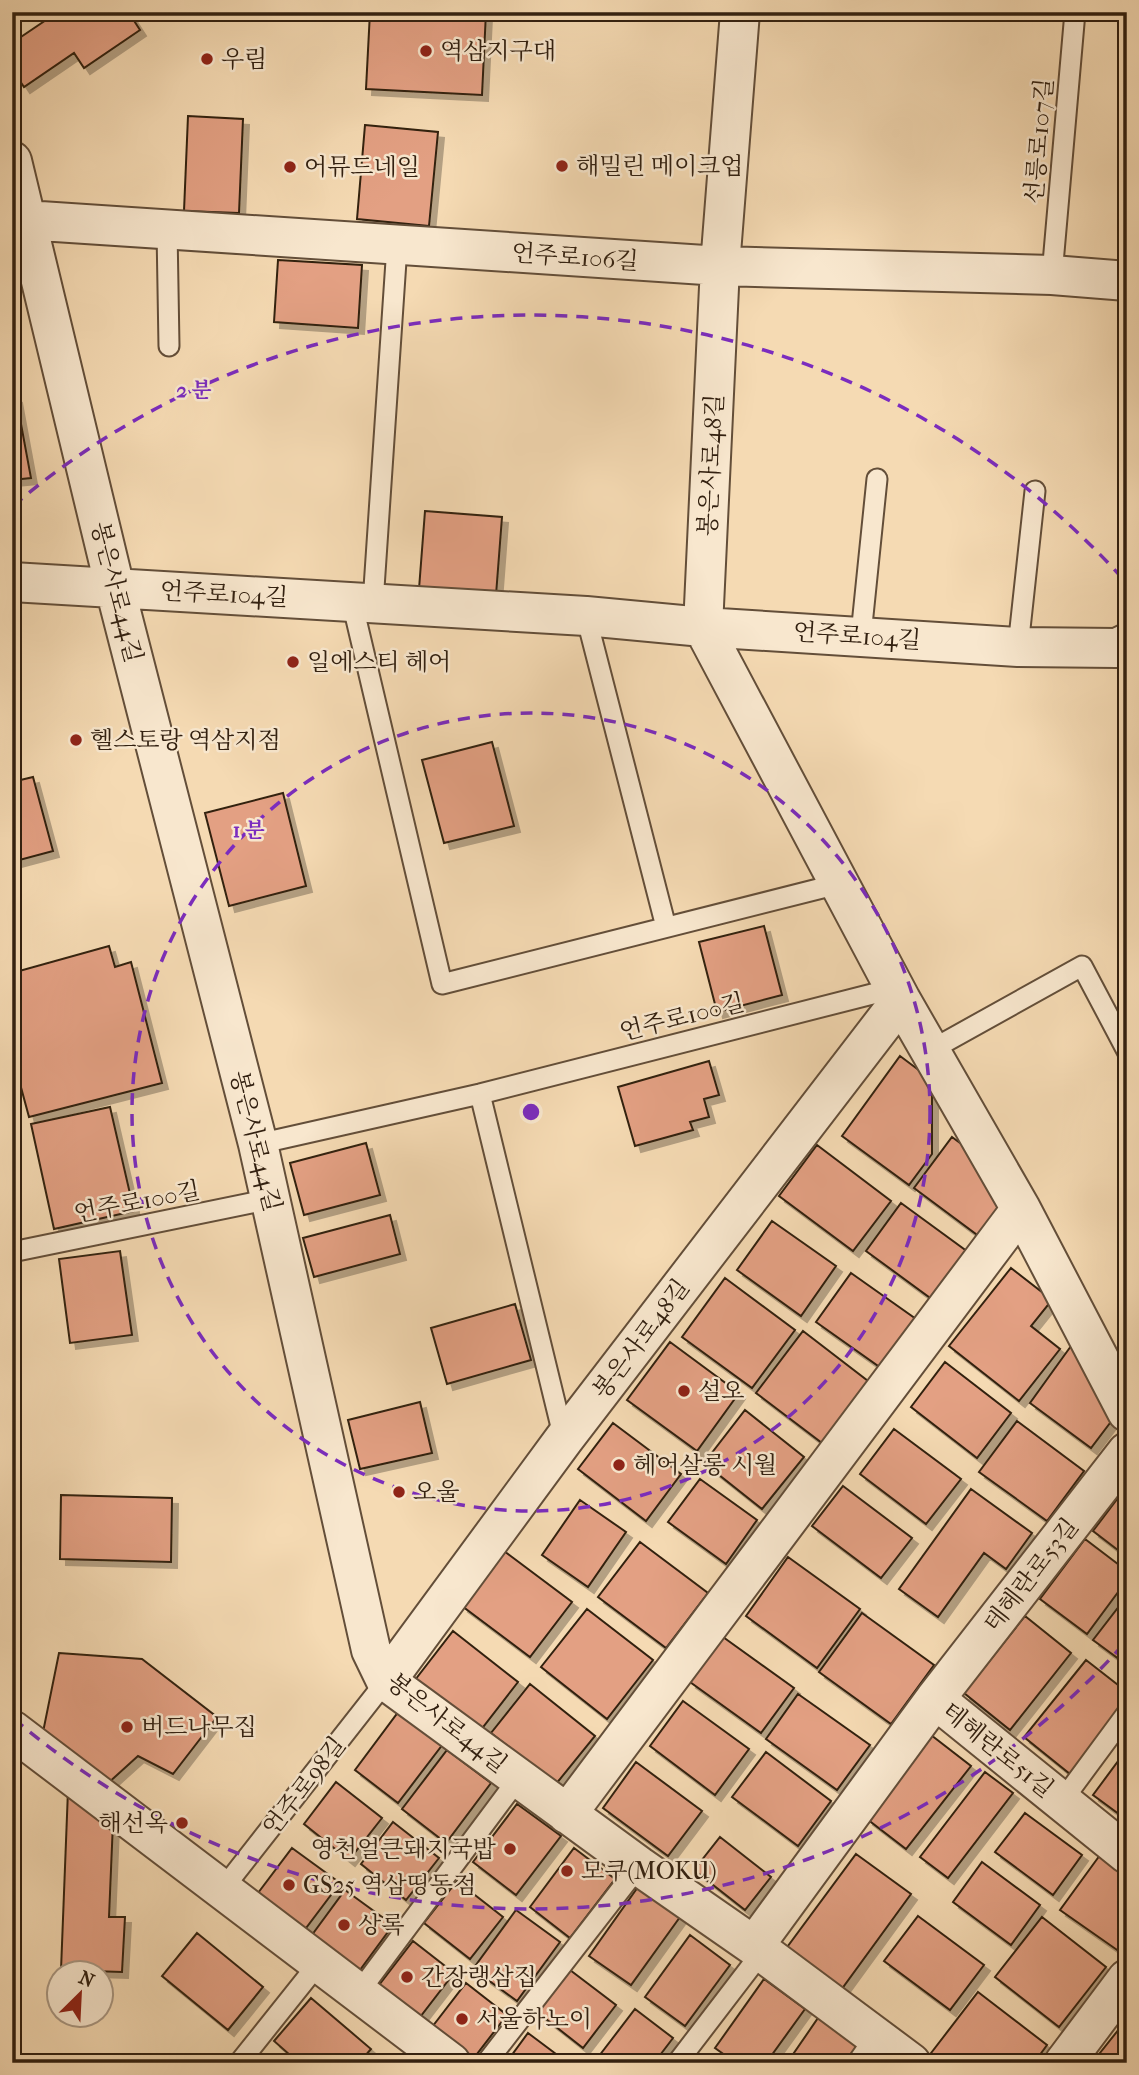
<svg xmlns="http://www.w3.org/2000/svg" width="1139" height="2075" viewBox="0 0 1139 2075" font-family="'IM FELL French Canon','Noto Serif KR',serif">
<defs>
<filter id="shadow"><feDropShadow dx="6" dy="6" stdDeviation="0" flood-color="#0004"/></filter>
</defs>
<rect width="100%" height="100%" fill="#f5dab3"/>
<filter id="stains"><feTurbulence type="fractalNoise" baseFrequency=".00286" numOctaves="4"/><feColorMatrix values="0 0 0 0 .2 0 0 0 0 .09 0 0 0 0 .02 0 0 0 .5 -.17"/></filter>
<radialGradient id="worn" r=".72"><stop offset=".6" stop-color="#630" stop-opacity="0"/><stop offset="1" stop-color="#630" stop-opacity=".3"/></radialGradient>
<path fill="#e3a083" stroke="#322010" stroke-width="2" filter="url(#shadow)" d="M58 12H137L131 16 140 30 84 68 74 53 24 87 12 69V43Z
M370 12H486L482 95 366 89Z
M188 116 243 119 239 213 184 211Z
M365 125 438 132 429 226 357 219Z
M278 260 362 265 358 328 274 322Z
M16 397 31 478 12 480V398Z
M425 511 502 517 496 595 419 589Z
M492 742 514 826 444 843 422 760Z
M33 777 53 851 12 862V782Z
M283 793 306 886 229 906 205 813Z
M764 926 782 995 717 1012 699 942Z
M109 946 115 967 131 962 162 1083 29 1117 12 1054V973Z
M900 1056 932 1080V1154L909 1185 842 1136Z
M709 1061 719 1095 704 1099 709 1117 690 1122 693 1130 635 1146 618 1087Z
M110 1107 134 1211 54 1229 31 1124Z
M952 1137 988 1164 1003 1206 980 1237 914 1188Z
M366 1143 380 1195 304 1215 290 1163Z
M817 1145 891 1201 853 1251 779 1196Z
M901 1203 968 1252 933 1300 866 1251Z
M390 1215 400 1254 314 1277 303 1238Z
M772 1221 836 1266 801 1316 737 1270Z
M120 1251 132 1335 70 1343 59 1259Z
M1011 1268 1052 1300 1031 1326 1060 1349 1019 1401 949 1346Z
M851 1273 916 1319 881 1368 816 1322Z
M725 1278 795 1330 752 1388 682 1337Z
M515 1304 531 1360 447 1384 431 1328Z
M803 1331 868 1381 822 1443 756 1393Z
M670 1342 739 1393 697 1451 627 1400Z
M1071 1346 1113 1419 1091 1448 1030 1403Z
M945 1362 1011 1413 977 1458 911 1407Z
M420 1402 432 1453 360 1469 348 1420Z
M745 1410 804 1457 762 1509 704 1463Z
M1017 1421 1084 1471 1047 1521 979 1472Z
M613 1423 681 1474 646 1521 578 1469Z
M894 1429 961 1479 926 1524 860 1474Z
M700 1479 757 1520 726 1564 668 1522Z
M843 1486 912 1538 881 1578 812 1526Z
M1127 1486V1557L1093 1531Z
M971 1489 1032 1533 1006 1569 984 1553 938 1617 899 1589Z
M61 1495 172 1498 171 1562 60 1559Z
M580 1500 626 1532 588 1587 542 1555Z
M1085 1539 1127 1571V1580L1087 1634 1040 1599Z
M640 1542 708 1593 666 1648 598 1597Z
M504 1551 572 1602 530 1657 462 1606Z
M788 1557 860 1609 817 1668 746 1616Z
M1127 1596V1665L1093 1640Z
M587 1609 653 1660 607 1719 541 1667Z
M862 1613 934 1665 891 1724 819 1672Z
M1025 1616 1071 1653 1010 1730 964 1693Z
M453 1631 518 1682 480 1731 415 1680Z
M723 1637 794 1688 761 1733 690 1682Z
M59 1653 142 1659 217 1717 173 1774 138 1756 106 1785 42 1737Z
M1086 1660 1127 1692V1702L1070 1774 1024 1737Z
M530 1684 595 1736 556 1784 491 1733Z
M798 1694 870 1745 837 1790 766 1739Z
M683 1701 749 1749 715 1795 650 1746Z
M399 1711 443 1744 398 1803 355 1770Z
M931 1735 971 1766 906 1849 867 1819Z
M1127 1749V1820L1093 1795Z
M447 1750 491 1783 446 1843 402 1809Z
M766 1752 831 1801 798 1846 732 1797Z
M636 1762 702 1811 668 1856 603 1808Z
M985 1772 1013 1793 948 1878 920 1857Z
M336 1782 382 1818 349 1860 304 1824Z
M68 1790 113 1822 109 1917H125L122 1972 61 1970Z
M517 1804 561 1836 516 1895 473 1862Z
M1025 1813 1082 1855 1053 1895 995 1852Z
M393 1822 439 1858 406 1900 361 1864Z
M720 1837 771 1877 745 1910 694 1870Z
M292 1848 340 1883 303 1932 255 1897Z
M574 1848 615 1879 570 1938 530 1907Z
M856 1854 911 1894 841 1990 785 1950Z
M1100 1855 1127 1873V1943L1120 1952 1060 1910Z
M982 1862 1040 1905 1011 1945 953 1902Z
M457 1881 503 1917 470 1959 424 1923Z
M638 1887 680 1917 631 1985 589 1956Z
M345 1890 393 1925 357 1974 309 1939Z
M516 1910 560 1942 517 2001 473 1969Z
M918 1916 984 1965 950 2010 884 1961Z
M1042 1917 1106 1967 1059 2027 995 1977Z
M197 1933 263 1987 228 2030 162 1976Z
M690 1935 730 1965 685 2026 645 1997Z
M413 1941 454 1973 417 2021 376 1989Z
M570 1970 616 2005 583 2048 537 2012Z
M764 1979 805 2009 766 2063H736L715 2048Z
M466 1983 507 2015 470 2063 429 2031Z
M978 1992 1047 2045 1034 2063H935L928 2057Z
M311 1998 371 2049 359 2063H299L274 2041Z
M635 2009 673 2038 654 2063H608L599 2056Z
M818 2018 858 2046 846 2063H787Z
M1127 2019V2063H1092Z
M528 2033 568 2063H506Z"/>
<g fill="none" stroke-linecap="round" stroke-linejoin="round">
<defs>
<path id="service" d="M167 230 169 346
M1052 275 1075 12
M352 602 442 984 838 884
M373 603 397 246
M586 616 666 927
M861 635 877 479
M1018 647 1035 491
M931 1050 1082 966 1127 1051
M480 1094 564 1439
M258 1144 480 1094 896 988
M12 1252 271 1199
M1062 1801 1127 1713
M222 1890 386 1681
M359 1992 518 1779
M239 2063 318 1964
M486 2063 639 1866
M677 2063 762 1952
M857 2063 875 2037"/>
<path id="minor" d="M740 12 720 266 703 627 901 1000 1021 1209 1127 1412
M12 161 115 588 258 1144 371 1650 386 1681 639 1866 754 1946 911 2063
M25 220 720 266 1052 275 1127 281
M12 582 586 616 703 627 1018 647 1117 648 1127 643
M386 1681 564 1439 901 1000
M935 1699 1127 1854
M12 1730 451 2063
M567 1814 1021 1209
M754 1946 935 1699 1127 1452
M1064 2063 1127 1979"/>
</defs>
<use href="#service" stroke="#634e39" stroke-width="23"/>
<use href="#minor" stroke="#634e39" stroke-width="42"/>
<use href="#service" stroke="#f8e7ce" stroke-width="19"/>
<use href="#minor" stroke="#f8e7ce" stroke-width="38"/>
</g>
<g fill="none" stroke="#7b2cbf" stroke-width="3.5" stroke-dasharray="12 9">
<circle cx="531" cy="1112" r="399"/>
<path d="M1123 1645A797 797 0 0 1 13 1718M13 506A797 797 0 0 1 1123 579"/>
</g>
<g fill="#8f2418" stroke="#f8e7ce" stroke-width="2.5">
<circle cx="426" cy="51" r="7"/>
<circle cx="207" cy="59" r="7"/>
<circle cx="562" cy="166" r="7"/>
<circle cx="290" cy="167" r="7"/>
<circle cx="293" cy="662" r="7"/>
<circle cx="76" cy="740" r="7"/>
<circle cx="684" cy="1391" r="7"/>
<circle cx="619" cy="1465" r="7"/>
<circle cx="399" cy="1492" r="7"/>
<circle cx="127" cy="1727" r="7"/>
<circle cx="182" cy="1823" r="7"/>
<circle cx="510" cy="1849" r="7"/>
<circle cx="567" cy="1871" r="7"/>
<circle cx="289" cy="1885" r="7"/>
<circle cx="344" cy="1925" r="7"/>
<circle cx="407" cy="1977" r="7"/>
<circle cx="462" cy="2019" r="7"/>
</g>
<g text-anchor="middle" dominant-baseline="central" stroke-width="5" stroke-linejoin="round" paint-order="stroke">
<g font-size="24" fill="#322010" stroke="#f8e7ce" text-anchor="start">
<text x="440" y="51">역삼지구대</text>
<text x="221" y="59">우림</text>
<text x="576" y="166">해밀린 메이크업</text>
<text x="304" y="167">어뮤드네일</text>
<text x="307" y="662">일에스티 헤어</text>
<text x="90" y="740">헬스토랑 역삼지점</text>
<text x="698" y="1391">설오</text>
<text x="633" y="1465">헤어살롱 시월</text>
<text x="413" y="1492">오울</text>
<text x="141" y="1727">버드나무집</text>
<text x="168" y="1823" text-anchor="end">해선옥</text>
<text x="496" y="1849" text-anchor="end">영천얼큰돼지국밥</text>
<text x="581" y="1871">모쿠(MOKU)</text>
<text x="303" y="1885">GS25 역삼띵동점</text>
<text x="358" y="1925">상록</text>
<text x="421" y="1977">간장랭삼집</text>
<text x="476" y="2019">서울하노이</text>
</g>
<g font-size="24" fill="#322010" stroke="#f8e7ce">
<text transform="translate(1039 141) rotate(-85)">선릉로107길</text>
<text transform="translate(575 257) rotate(4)">언주로106길</text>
<text transform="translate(711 465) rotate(-87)">봉은사로48길</text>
<text transform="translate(117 592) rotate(76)">봉은사로44길</text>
<text transform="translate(224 594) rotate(3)">언주로104길</text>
<text transform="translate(857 636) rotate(4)">언주로104길</text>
<text transform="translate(682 1017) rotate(-14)">언주로100길</text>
<text transform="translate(256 1141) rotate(76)">봉은사로44길</text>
<text transform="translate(137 1202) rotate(-11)">언주로100길</text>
<text transform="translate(641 1339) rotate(-53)">봉은사로48길</text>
<text transform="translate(1031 1575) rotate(-52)">테헤란로53길</text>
<text transform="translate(447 1723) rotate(38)">봉은사로44길</text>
<text transform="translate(998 1750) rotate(39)">테헤란로51길</text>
<text transform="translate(304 1786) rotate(-52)">언주로98길</text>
</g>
</g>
<circle cx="531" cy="1112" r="10" fill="#7b2cbf" stroke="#f8e7ce" stroke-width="3.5"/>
<g font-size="21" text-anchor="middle" font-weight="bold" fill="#7b2cbf" stroke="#f8e7ce" stroke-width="5" stroke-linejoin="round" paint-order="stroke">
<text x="194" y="397">2 분</text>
<text x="249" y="837">1 분</text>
</g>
<rect width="1139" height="2075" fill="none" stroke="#f5dab3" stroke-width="42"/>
<rect x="14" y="14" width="1111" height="2047" fill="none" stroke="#322010" stroke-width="3.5"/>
<rect x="21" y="21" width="1097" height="2033" fill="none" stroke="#322010" stroke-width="2"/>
<g transform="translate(80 1994) rotate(24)"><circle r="33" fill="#f8e7ce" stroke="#a99782" stroke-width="2"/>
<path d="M0-5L12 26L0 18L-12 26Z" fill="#8f2418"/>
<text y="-10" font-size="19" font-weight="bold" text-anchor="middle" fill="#322010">N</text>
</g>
<rect width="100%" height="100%" filter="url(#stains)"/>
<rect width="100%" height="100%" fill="url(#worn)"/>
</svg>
